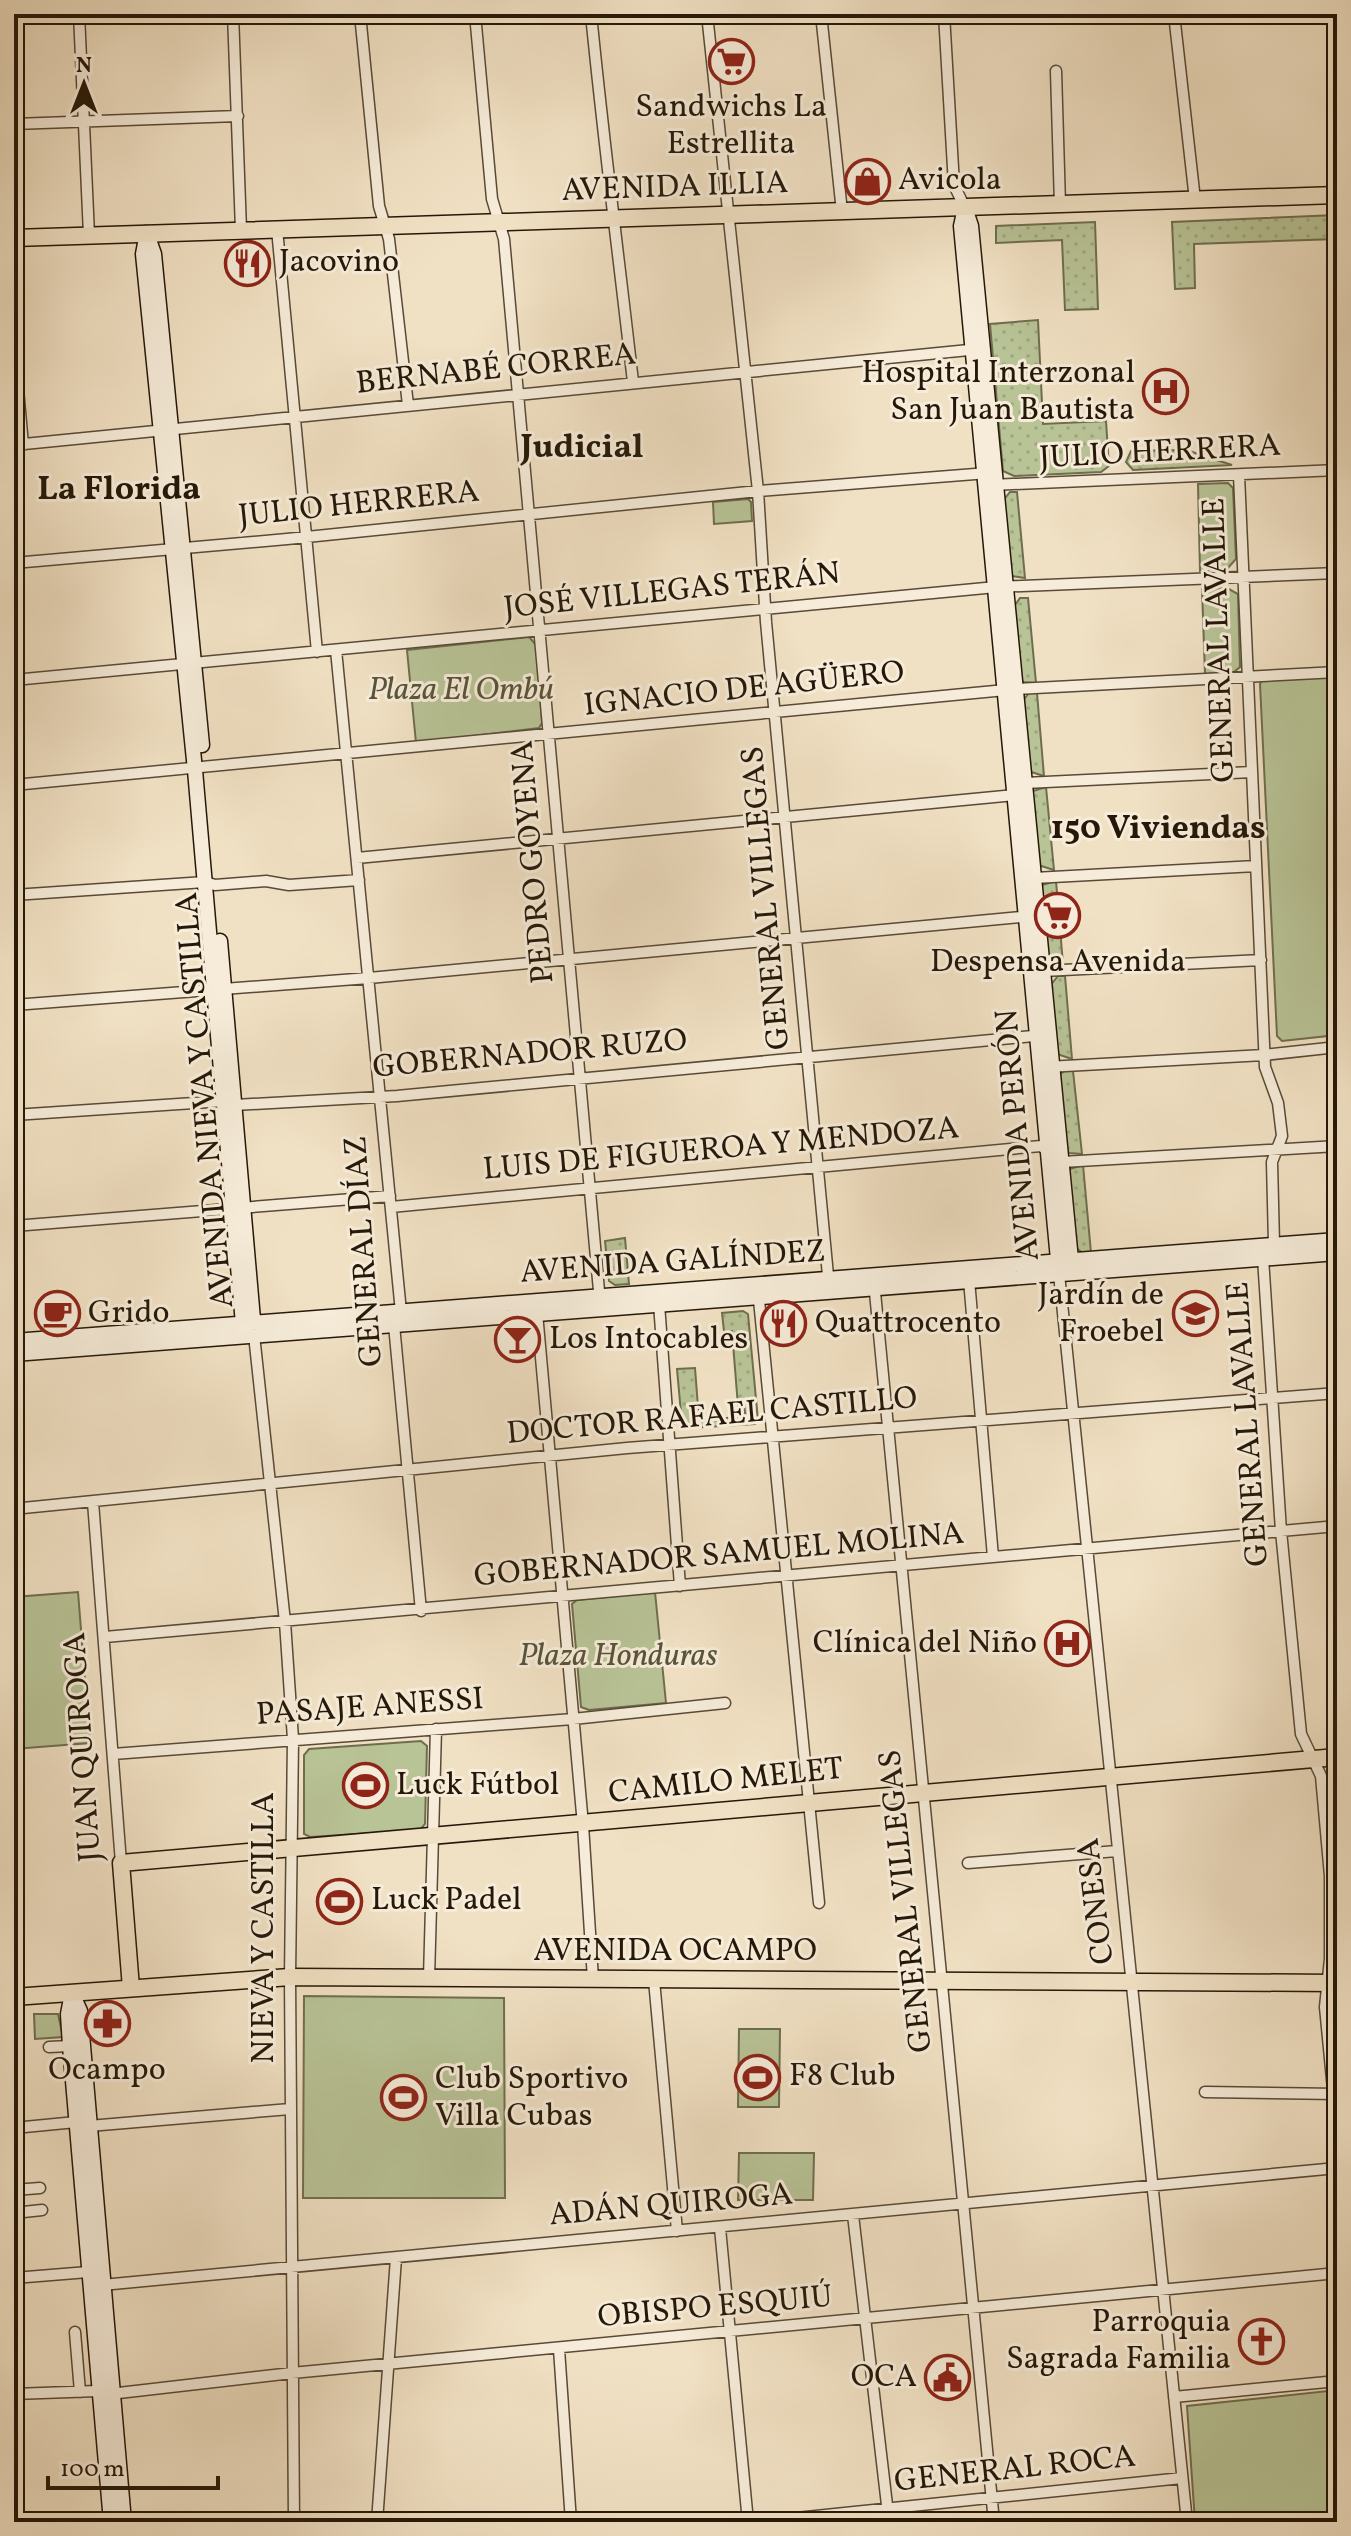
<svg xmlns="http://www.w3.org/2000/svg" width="1351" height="2536" viewBox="0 0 1351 2536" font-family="Vollkorn,serif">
<defs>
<pattern id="grass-dots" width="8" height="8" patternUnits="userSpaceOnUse" patternTransform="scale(2)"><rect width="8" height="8" fill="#b8c396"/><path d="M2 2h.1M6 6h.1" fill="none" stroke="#9ea780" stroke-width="1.8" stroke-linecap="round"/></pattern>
</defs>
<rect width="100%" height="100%" fill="#f1e1c4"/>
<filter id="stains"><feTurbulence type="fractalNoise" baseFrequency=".0025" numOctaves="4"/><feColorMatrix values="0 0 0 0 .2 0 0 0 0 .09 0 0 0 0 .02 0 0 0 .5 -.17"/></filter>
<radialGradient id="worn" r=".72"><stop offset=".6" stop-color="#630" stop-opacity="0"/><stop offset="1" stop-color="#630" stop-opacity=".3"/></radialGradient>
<path fill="url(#grass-dots)" stroke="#6e6e4f" stroke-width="2" d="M1337 215V239L1194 244 1195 288 1175 289 1172 222Z
M1095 222 1098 309 1065 310 1062 240 996 243V226Z
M1038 320 1043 424 1106 421 1109 466 1101 472 1014 476 1003 471 990 324Z
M1186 450 1232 465 1133 470 1126 462 1131 451Z
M1010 492H1017L1025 578 1012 576 1009 571 1002 502Z
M1020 598H1028L1036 683 1023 682 1020 677 1013 608Z
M1029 693H1037L1044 776 1028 771 1021 703Z
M1046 787 1054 870 1038 865 1031 797 1033 791Z
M1056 881 1063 964 1047 959 1040 891 1042 885Z
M1058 976H1065L1072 1059 1057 1054 1050 986Z
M1065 1071H1073L1082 1154 1069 1153 1066 1149 1060 1074Z
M1083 1165 1091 1253 1084 1254 1075 1247 1068 1175 1070 1169Z
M625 1238 629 1284 615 1285 609 1281 605 1241Z
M743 1311 748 1314 758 1420 755 1424 688 1428 682 1424 677 1369 695 1368 699 1420 739 1417 745 1413 744 1405 738 1406 732 1331H724L722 1313Z"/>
<path fill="#b8c396" stroke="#6e6e4f" stroke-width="2" d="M1228 483 1233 488 1236 559 1227 569 1200 571 1198 484Z
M748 499 751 502 752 521 714 524 713 502Z
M1227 588 1238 594 1240 667 1234 672 1205 674 1202 589Z
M529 637 537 646 542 723 539 728 416 743 407 650Z
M1337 676V1035L1282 1041 1277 1036 1260 684 1262 680Z
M78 1592 90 1743 14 1749V1597Z
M655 1592 666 1703 589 1710 581 1707 572 1604 577 1600Z
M421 1741 427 1746 425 1824 420 1830 310 1837 304 1834V1755L309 1749Z
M304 1996 504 1998 505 2198H303Z
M34 2014H58L63 2037 35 2039Z
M739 2029H780L779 2107H738Z
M739 2153H814L813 2200H738Z
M1337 2390V2522H1195L1187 2406Z"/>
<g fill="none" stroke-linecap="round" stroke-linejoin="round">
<defs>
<path id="street" d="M79 14 89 235
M233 14 241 230
M360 14 379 206 389 239 408 405
M475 14 492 199 504 239C539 593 565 948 600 1302
M591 14C603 137 619 259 633 382
M707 14 758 491 766 622 829 1286
M821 14 842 212
M944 14 954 185 965 208
M1174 14 1195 200
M14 17 78 14
M1056 71 1060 205
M14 124 238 116
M277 229 317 652
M14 344 23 445
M14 445 979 349
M1239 475 1265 1067 1278 1103 1282 1136 1272 1162 1274 1244 1263 1258 1281 1531 1301 1734 1321 1776 1330 1876V1959L1325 2007 1337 2131
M991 485 1337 470
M14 563 287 539 758 491 988 473
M336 650 401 1312 394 1325 421 1611
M14 680 996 587 1337 573
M14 785 1016 689 1337 672
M357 858 1015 795 1025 783 1252 772
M1034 878 1256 866
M14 895 205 882 215 885 266 881 289 885 359 880
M1043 971 1261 960
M14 1005 369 978 1032 916
M1047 1067 1264 1055 1337 1047
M14 1115 224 1101 235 1105 397 1096 1044 1035
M391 1207 1041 1146 1062 1162 1337 1146
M14 1226 390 1196
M1059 1274 1187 2522
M969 1280 993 1557
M874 1282 994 2522
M758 1290 819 1903
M659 1304 680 1586
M537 1313 583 1825 593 1979
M254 1335 285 1622 293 1739 290 1977 294 2522
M93 1502 121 1863
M14 1512 23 1508 627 1448 1337 1393
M105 1637 1337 1526
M113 1754 573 1719 725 1703
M968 1863 1117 1851
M429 1978 436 1729
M654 1980 677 2231
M49 2047 70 2046
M1205 2092 1337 2094
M14 2128 76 2122 89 2126 290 2109
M14 2190 40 2188
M14 2213 42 2210
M853 2215 889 2522
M720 2228 748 2522
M14 2278 88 2272 102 2285 1337 2168
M75 2332 80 2392
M559 2349 571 2522
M14 2394 97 2391 110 2394 292 2373 1337 2273
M1174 2397 1337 2381
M377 2522 396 2258
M757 2522 1182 2478"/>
<path id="secondary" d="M965 208 971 226 1071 1260 1065 1267
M965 208 961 226 1059 1270
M147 233 143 254 195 770 243 1324 248 1329
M147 234 154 254 202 745
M220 941 254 1331
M14 1341 1337 1240
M14 1354 1337 1253
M72 1993 80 2011 124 2522
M72 1993 68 2014 70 2046 111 2522"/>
<path id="primary" d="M14 238 1337 195
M131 1988 121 1863 1337 1757
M14 1997 290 1977 1337 1983"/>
</defs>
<use href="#street" stroke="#584a37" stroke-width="13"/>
<use href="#secondary" stroke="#251808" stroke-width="17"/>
<use href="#primary" stroke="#251808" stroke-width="19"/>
<use href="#street" stroke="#f6ecd9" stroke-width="10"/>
<use href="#secondary" stroke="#f6ecd9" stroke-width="14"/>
<use href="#primary" stroke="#f1e1c4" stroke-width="16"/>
</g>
<defs>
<symbol id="supermarket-ring" viewBox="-11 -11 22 22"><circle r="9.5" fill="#f6ecd9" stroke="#8f2418" stroke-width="1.5"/><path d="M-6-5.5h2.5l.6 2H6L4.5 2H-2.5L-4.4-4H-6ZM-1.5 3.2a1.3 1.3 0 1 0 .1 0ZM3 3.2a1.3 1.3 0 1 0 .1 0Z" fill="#8f2418"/></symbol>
<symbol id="shop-ring" viewBox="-11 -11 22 22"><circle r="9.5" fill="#f6ecd9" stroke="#8f2418" stroke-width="1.5"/><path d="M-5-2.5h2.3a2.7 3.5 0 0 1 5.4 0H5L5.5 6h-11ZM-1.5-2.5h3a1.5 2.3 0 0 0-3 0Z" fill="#8f2418"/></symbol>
<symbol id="restaurant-ring" viewBox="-11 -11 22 22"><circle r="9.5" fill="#f6ecd9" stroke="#8f2418" stroke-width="1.5"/><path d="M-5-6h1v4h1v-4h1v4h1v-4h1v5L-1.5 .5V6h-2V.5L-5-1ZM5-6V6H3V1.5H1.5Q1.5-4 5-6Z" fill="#8f2418"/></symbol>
<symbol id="hospital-ring" viewBox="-11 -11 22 22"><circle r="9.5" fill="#f6ecd9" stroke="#8f2418" stroke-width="1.5"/><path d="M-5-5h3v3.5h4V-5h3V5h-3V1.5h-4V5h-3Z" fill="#8f2418"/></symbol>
<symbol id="cafe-ring" viewBox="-11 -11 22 22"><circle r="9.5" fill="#f6ecd9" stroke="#8f2418" stroke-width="1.5"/><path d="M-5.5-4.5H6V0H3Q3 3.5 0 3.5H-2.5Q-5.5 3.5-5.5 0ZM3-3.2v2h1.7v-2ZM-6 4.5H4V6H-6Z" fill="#8f2418"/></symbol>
<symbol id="school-ring" viewBox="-11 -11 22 22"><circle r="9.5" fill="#f6ecd9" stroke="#8f2418" stroke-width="1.5"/><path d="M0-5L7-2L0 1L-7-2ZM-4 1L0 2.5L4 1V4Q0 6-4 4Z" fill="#8f2418"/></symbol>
<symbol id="bar-ring" viewBox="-11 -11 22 22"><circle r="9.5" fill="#f6ecd9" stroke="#8f2418" stroke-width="1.5"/><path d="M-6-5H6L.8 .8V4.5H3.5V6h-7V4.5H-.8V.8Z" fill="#8f2418"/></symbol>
<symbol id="stadium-ring" viewBox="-11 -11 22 22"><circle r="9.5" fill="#f6ecd9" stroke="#8f2418" stroke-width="1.5"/><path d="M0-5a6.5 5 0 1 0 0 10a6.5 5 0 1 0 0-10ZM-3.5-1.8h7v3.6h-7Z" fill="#8f2418"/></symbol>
<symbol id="pharmacy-ring" viewBox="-11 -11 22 22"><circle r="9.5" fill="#f6ecd9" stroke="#8f2418" stroke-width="1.5"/><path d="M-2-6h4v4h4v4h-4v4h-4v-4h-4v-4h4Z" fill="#8f2418"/></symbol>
<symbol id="church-ring" viewBox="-11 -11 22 22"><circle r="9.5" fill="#f6ecd9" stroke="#8f2418" stroke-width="1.5"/><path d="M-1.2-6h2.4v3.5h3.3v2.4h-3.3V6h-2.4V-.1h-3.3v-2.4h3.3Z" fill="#8f2418"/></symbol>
<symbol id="civic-ring" viewBox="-11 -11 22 22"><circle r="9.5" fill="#f6ecd9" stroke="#8f2418" stroke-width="1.5"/><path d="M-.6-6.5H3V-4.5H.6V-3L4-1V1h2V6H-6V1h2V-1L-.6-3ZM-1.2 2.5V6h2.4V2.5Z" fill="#8f2418"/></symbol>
</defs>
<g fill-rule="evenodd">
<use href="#supermarket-ring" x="706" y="36" width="51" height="51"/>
<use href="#shop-ring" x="842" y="156" width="51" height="51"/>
<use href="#restaurant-ring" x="222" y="238" width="51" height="51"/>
<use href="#hospital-ring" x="1140" y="366" width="51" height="51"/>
<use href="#supermarket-ring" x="1032" y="890" width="51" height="51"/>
<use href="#cafe-ring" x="32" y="1288" width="51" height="51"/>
<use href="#school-ring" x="1170" y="1288" width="51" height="51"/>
<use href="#restaurant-ring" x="758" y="1298" width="51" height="51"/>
<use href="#bar-ring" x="492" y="1314" width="51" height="51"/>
<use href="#hospital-ring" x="1042" y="1618" width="51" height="51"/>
<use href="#stadium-ring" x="340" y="1760" width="51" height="51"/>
<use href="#stadium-ring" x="314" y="1876" width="51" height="51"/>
<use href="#pharmacy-ring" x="82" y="1998" width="51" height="51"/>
<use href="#stadium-ring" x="732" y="2052" width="51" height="51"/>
<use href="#stadium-ring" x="378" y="2072" width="51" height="51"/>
<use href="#church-ring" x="1236" y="2316" width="51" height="51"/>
<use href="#civic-ring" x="922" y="2352" width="51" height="51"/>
</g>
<g text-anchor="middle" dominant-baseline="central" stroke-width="6" stroke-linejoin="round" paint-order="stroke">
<g font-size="32" fill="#251808" stroke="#f6ecd9" text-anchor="start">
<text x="731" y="108" text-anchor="middle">Sandwichs La<tspan x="731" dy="37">Estrellita</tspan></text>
<text x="898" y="181">Avicola</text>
<text x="279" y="263">Jacovino</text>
<text x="1135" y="374" text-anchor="end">Hospital Interzonal<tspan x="1135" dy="37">San Juan Bautista</tspan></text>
<text x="1058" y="963" text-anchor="middle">Despensa Avenida</text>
<text x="1164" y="1296" text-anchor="end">Jardín de<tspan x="1164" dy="37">Froebel</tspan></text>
<text x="88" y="1314">Grido</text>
<text x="815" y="1324">Quattrocento</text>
<text x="549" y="1340">Los Intocables</text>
<text x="1037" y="1644" text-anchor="end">Clínica del Niño</text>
<text x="396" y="1786">Luck Fútbol</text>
<text x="371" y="1901">Luck Padel</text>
<text x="107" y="2071" text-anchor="middle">Ocampo</text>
<text x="789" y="2077">F8 Club</text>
<text x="435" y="2080">Club Sportivo<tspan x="435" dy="37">Villa Cubas</tspan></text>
<text x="1231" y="2323" text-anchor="end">Parroquia<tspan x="1231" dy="37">Sagrada Familia</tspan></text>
<text x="917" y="2378" text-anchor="end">OCA</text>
</g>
<g font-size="32" fill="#251808" stroke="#f6ecd9">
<text transform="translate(675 188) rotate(-2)">AVENIDA ILLIA</text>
<text transform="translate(496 370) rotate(-6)">BERNABÉ CORREA</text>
<text transform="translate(1160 453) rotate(-3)">JULIO HERRERA</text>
<text transform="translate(359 505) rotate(-6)">JULIO HERRERA</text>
<text transform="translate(672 592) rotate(-6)">JOSÉ VILLEGAS TERÁN</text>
<text transform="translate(1220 640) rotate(-92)">GENERAL LAVALLE</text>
<text transform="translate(744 690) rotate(-6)">IGNACIO DE AGÜERO</text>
<text transform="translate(534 862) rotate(-95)">PEDRO GOYENA</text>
<text transform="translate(767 898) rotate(-95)">GENERAL VILLEGAS</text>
<text transform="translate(530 1055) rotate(-5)">GOBERNADOR RUZO</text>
<text transform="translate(206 1100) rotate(-95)">AVENIDA NIEVA Y CASTILLA</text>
<text transform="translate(1019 1135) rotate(-95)">AVENIDA PERÓN</text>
<text transform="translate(721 1150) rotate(-5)">LUIS DE FIGUEROA Y MENDOZA</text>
<text transform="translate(365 1251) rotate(-94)">GENERAL DÍAZ</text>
<text transform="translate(673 1263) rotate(-4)">AVENIDA GALÍNDEZ</text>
<text transform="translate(712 1417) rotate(-5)">DOCTOR RAFAEL CASTILLO</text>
<text transform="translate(1249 1424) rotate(-94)">GENERAL LAVALLE</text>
<text transform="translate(719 1556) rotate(-5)">GOBERNADOR SAMUEL MOLINA</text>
<text transform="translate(370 1708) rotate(-4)">PASAJE ANESSI</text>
<text transform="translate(84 1747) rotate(-94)">JUAN QUIROGA</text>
<text transform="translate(726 1782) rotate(-6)">CAMILO MELET</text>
<text transform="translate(907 1901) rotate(-96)">GENERAL VILLEGAS</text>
<text transform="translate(1097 1901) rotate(-97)">CONESA</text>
<text transform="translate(265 1928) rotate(-90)">NIEVA Y CASTILLA</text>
<text x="675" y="1952">AVENIDA OCAMPO</text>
<text transform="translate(671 2206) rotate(-5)">ADÁN QUIROGA</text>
<text transform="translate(715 2308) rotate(-5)">OBISPO ESQUIÚ</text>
<text transform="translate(1015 2470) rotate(-6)">GENERAL ROCA</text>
</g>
<g font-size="32" font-style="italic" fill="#58543a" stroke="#f6ecd9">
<text x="461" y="691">Plaza El Ombú</text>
<text x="618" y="1657">Plaza Honduras</text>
</g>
<g font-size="34" font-weight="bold" fill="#251808" stroke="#f6ecd9">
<text x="582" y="448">Judicial</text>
<text x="119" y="490">La Florida</text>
<text x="1158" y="829">150 Viviendas</text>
</g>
</g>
<rect width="1351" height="2536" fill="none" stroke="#f1e1c4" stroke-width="48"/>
<rect x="16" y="16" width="1319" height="2504" fill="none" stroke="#251808" stroke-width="4"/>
<rect x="24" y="24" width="1303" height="2488" fill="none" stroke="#251808" stroke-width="2"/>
<g transform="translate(84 84)" stroke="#f6ecd9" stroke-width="6" paint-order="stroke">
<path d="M0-6L14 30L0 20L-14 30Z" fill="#251808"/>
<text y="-12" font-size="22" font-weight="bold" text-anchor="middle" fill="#251808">N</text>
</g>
<path d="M48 2476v12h170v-12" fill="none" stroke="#251808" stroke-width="4"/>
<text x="60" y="2476" font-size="24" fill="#251808" stroke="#f6ecd9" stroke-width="6" paint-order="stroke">100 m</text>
<rect width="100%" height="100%" filter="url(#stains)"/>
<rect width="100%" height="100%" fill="url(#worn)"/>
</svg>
